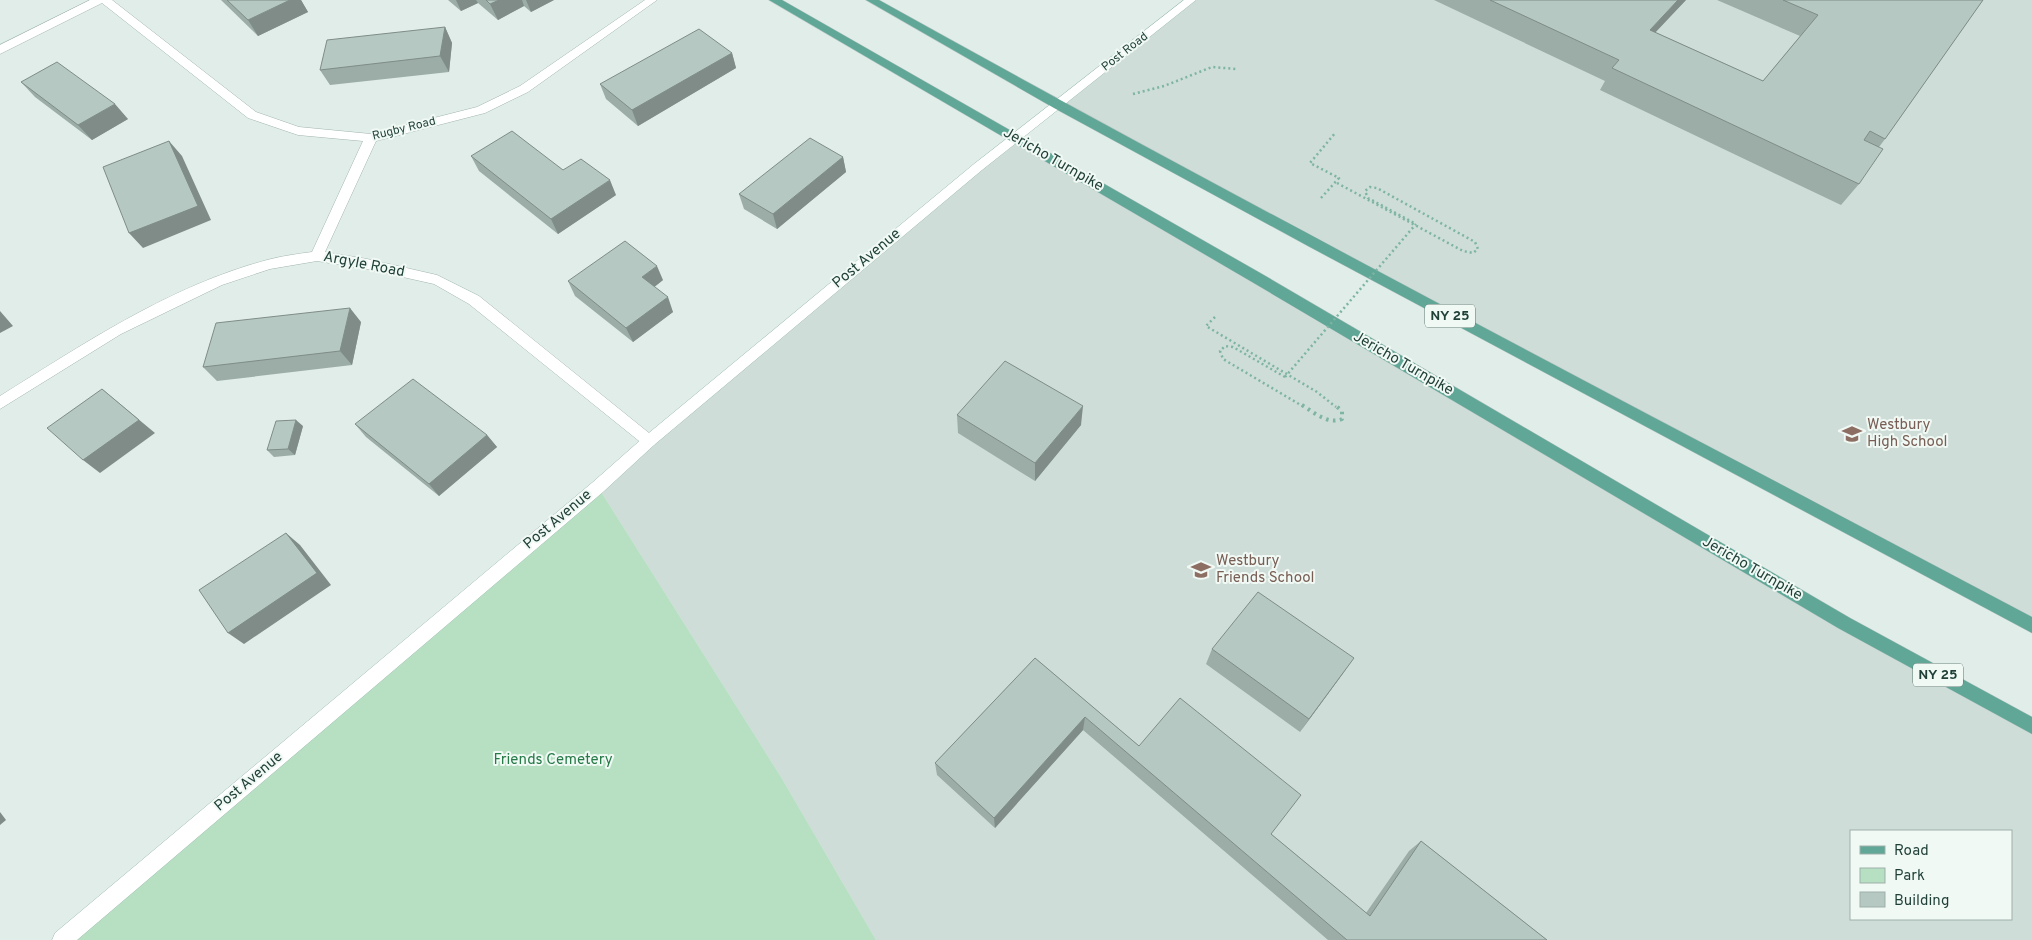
<svg xmlns="http://www.w3.org/2000/svg" width="2032" height="940" viewBox="0 0 2032 940" font-family="Overpass,sans-serif">
<rect width="100%" height="100%" fill="#e0ede8"/>
<path fill="#ceddd7" fill-rule="evenodd" d="M1191 0H2032V625L1058 105Z
M1014 137 2032 726V940H876L781 777 598 487ZM1851 831H2011V919H1851Z"/>
<path fill="#b7e0c3" d="M598 487 781 777 876 940H62Z"/>
<g fill="none" stroke-linecap="round" stroke-linejoin="round">
<defs>
<path id="street" d="M90 0H112L256 112 299 127 371 134 477 107 520 86 645 0H657L528 92 485 113 376 141 325 252 367 259 437 275 479 296 654 437 656 441 654 445 649 447 644 445 469 304 434 284 367 269 317 261 270 269 222 285 121 334 0 409V396C85 343 170 286 267 260 282 256 297 254 312 252L363 141 298 135 248 118 102 3 0 54V45Z"/>
<path id="secondary" d="M1184 0H1196L982 170 654 445 603 492 77 940H52L55 933 593 482 644 437 974 164Z"/>
<path id="primary" d="M769 0H782L1262 274 1850 618 2032 717V734L1838 628 1252 282Z
M866 0H879C1260 212 1647 413 2032 617V633L1308 246 1054 108Z"/>
</defs>
<use href="#street" stroke="#a2b5af" stroke-width="1"/>
<use href="#secondary" stroke="#9dbab0" stroke-width="1"/>
<use href="#primary" stroke="#c0c9c7" stroke-width="1"/>
<path stroke="#7db4a4" stroke-width="2.5" stroke-dasharray="2 3" stroke-linecap="butt" d="M1133 94 1164 86 1212 67 1236 69
M1337 183 1463 251 1473 253 1478 249 1475 242 1377 188 1370 187 1365 191 1368 198 1416 224
M1321 198 1339 178 1310 163 1336 132
M1215 317 1206 326 1317 392 1336 407
M1285 377 1233 347 1225 346 1220 351 1223 359 1304 407"/>
<path stroke="#7db4a4" stroke-width="4" stroke-dasharray="2.5 4.5" stroke-linecap="butt" d="M1302 405C1315 413 1328 425 1342 419V411L1335 405"/>
<use href="#street" fill="#fff" fill-rule="evenodd"/>
<use href="#secondary" fill="#fff" fill-rule="evenodd"/>
<use href="#primary" fill="#60a797" fill-rule="evenodd"/>
<path stroke="#7db4a4" stroke-width="2.5" stroke-dasharray="2 3" stroke-linecap="butt" d="M1285 377 1416 224"/>
</g>
<path fill="#9caca6" d="M221 0H301L308 12 258 36Z
M448 0H554L531 12 524 6 498 20 478 3 461 11Z
M1434 0H1686L1655 32 1763 81 1800 36 1717 0H1983L1885 139 1879 147 1859 184 1841 205 1600 90 1605 81Z
M445 27 452 43 449 72 330 85 320 70Z
M732 53 736 68 638 126 606 99 600 84Z
M21 82 128 119 92 140 35 97Z
M471 156 563 170 616 195 558 234 479 171Z
M843 157 846 172 777 229 744 209 739 194Z
M663 280 654 287 673 312 633 342 575 296 568 281Z
M361 322 352 365 217 381 203 367Z
M957 415 1081 425 1035 481 958 433Z
M355 424 487 435 497 447 439 496 366 437Z
M303 426 295 455 274 457 267 450Z
M1212 649 1344 672 1300 732 1206 664Z
M1035 658 1139 746 1271 834 1366 913 1409 851 1421 841 1547 940H1328L1083 730 995 828 937 775 935 763Z"/>
<path fill="#7f8c87" d="M290 0H301L308 12 258 36 248 20Z
M456 0H476L478 3 461 11Z
M499 0H522L524 6 498 20 490 4Z
M526 0H554L531 12Z
M1678 0H1686L1637 52 1650 30Z
M445 27 452 43 449 72 440 56Z
M732 53 736 68 638 126 632 110Z
M115 104 128 119 92 140 78 125Z
M169 141 182 156 211 220 143 248 129 233Z
M843 157 846 172 777 229 773 214Z
M610 180 616 195 558 234 551 219Z
M657 266 663 280 648 292 642 277Z
M668 297 673 312 633 342 626 328Z
M350 308 361 322 352 365 340 351Z
M0 311 13 326 0 333Z
M102 389 155 433 100 473 83 460Z
M1083 406 1081 425 1035 481V463Z
M296 420 303 426 295 455 288 449Z
M487 435 497 447 439 496 429 484Z
M286 533 300 545 331 585 244 644 228 633Z
M1354 658 1344 672 1300 732 1309 719Z
M1085 717 1083 730 995 828 994 818Z
M0 812 6 820 0 825Z"/>
<path fill="#b5c8c1" stroke="#7f8c87" d="M227 0H290L248 20Z
M486 0H499L490 4Z
M1490 0H1678L1650 30 1763 81 1818 15 1783 0H1983L1885 139 1870 131 1864 140 1883 149 1859 184 1612 68 1619 60Z
M445 27 440 56 320 70 327 40Z
M699 29 732 53 632 110 600 84Z
M57 62 115 104 78 125 21 82Z
M512 131 563 170 581 159 610 180 551 219 471 156Z
M810 138 843 157 773 214 739 194Z
M169 141 198 206 129 233 103 167Z
M625 241 657 266 642 277 668 297 626 328 568 281Z
M350 308 340 351 203 367 216 323Z
M1005 361 1083 406 1035 463 957 415Z
M413 379 487 435 429 484 355 424Z
M102 389 139 420 83 460 47 428Z
M296 420 288 449 267 450 276 421Z
M286 533 317 573 228 633 199 590Z
M1258 592 1354 658 1309 719 1212 649Z
M1035 658 1139 746 1180 698 1301 795 1271 834 1370 916 1421 841 1547 940H1347L1085 717 994 818 935 763Z"/>
<defs>
<symbol id="school-bare" viewBox="-9 -9 18 18"><path d="M0-5L7-2L0 1L-7-2ZM-4 1L0 2.5L4 1V4Q0 6-4 4Z" fill="#8d6e63" stroke="#f1f9f5" stroke-width="2.5" paint-order="stroke"/></symbol>
</defs>
<g fill-rule="evenodd">
<use href="#school-bare" x="1838" y="420" width="28" height="28"/>
<use href="#school-bare" x="1187" y="556" width="28" height="28"/>
</g>
<g text-anchor="middle" dominant-baseline="central" stroke-width="4" stroke-linejoin="round" paint-order="stroke">
<g font-size="12" fill="#1f3f37" stroke="#f1f9f5">
<text transform="translate(1125 52) rotate(-38)">Post Road</text>
<text transform="translate(404 129) rotate(-14)">Rugby Road</text>
</g>
<g fill="#f1f9f5" stroke="#5e7770" stroke-width="1">
<rect x="1425" y="304.5" width="50" height="23" rx="4"/>
<rect x="1913" y="663.5" width="50" height="23" rx="4"/>
</g>
<g font-size="14" font-weight="bold" fill="#1f3f37">
<text x="1450" y="316">NY 25</text>
<text x="1938" y="675">NY 25</text>
</g>
<g font-size="15" fill="#1f3f37" stroke="#f1f9f5">
<text transform="translate(1053 160) rotate(30)">Jericho Turnpike</text>
<text transform="translate(867 259) rotate(-40)">Post Avenue</text>
<text transform="translate(364 265) rotate(11)">Argyle Road</text>
<text transform="translate(1403 364) rotate(30)">Jericho Turnpike</text>
<text transform="translate(558 520) rotate(-40)">Post Avenue</text>
<text transform="translate(1752 569) rotate(30)">Jericho Turnpike</text>
<text transform="translate(249 782) rotate(-40)">Post Avenue</text>
</g>
<g font-size="15" fill="#785e54" stroke="#f1f9f5" text-anchor="start">
<text x="1867" y="425">Westbury<tspan x="1867" dy="17">High School</tspan></text>
<text x="1216" y="561">Westbury<tspan x="1216" dy="17">Friends School</tspan></text>
</g>
<g font-size="15" fill="#257a48" stroke="#f1f9f5">
<text x="553" y="760">Friends Cemetery</text>
</g>
</g>
<rect x="1850" y="830" width="162" height="90" fill="#f1f9f5" stroke="#9dafa9"/>
<rect x="1860" y="846" width="25" height="8" fill="#60a797" stroke="#9dafa9"/>
<text x="1894" y="855" font-size="15" fill="#1f3f37">Road</text>
<rect x="1860" y="868" width="25" height="15" fill="#b7e0c3" stroke="#9dafa9"/>
<text x="1894" y="880" font-size="15" fill="#1f3f37">Park</text>
<rect x="1860" y="892" width="25" height="15" fill="#b5c8c1" stroke="#9dafa9"/>
<text x="1894" y="905" font-size="15" fill="#1f3f37">Building</text>
</svg>
